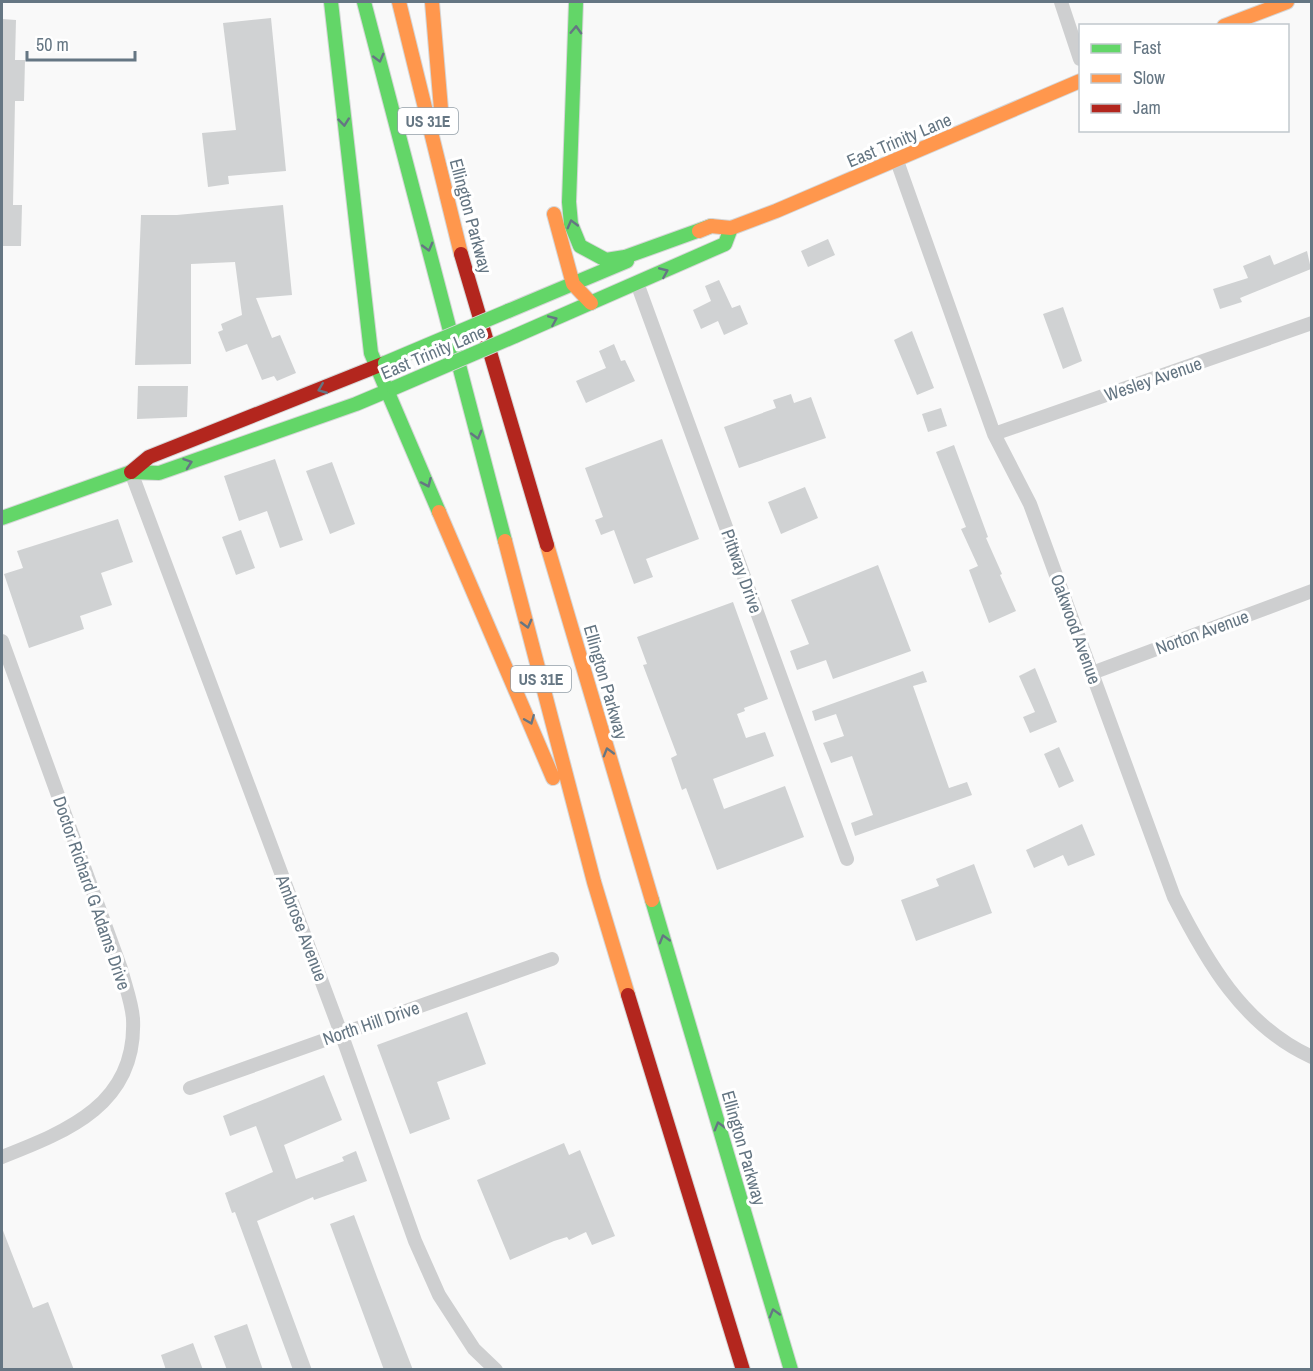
<svg xmlns="http://www.w3.org/2000/svg" width="1313" height="1371" viewBox="0 0 1313 1371" font-family="'Archivo Narrow',sans-serif">
<rect width="100%" height="100%" fill="#f9f9f9"/>
<path fill="#d0d2d3" d="M271 18 286 171 228 176 229 184 208 187 202 133 236 130 223 23Z
M2 19 16 20 15 60H25L24 101H15L13 205H22L21 246H2Z
M283 205 292 295 256 298 272 338 280 335 296 373 277 381 274 376 262 380 247 344 226 352 218 332 223 330 221 324 242 315 235 262 191 264V364L135 365 141 215H177Z
M828 239 835 255 808 267 801 251Z
M1307 251 1311 269 1240 298 1242 302 1220 309 1213 289 1248 278 1243 266 1270 255 1274 265Z
M719 280 732 308 740 305 748 324 724 335 718 321 701 329 693 310 711 301 705 286Z
M1063 307 1082 361 1063 369 1043 314Z
M912 331 934 388 917 395 894 340Z
M614 344 621 361 625 360 635 381 586 403 576 381 606 368 599 351Z
M138 386H188L187 417 137 419Z
M791 394 794 403 811 397 826 438 739 468 724 427 776 408 773 400Z
M941 408 947 426 928 432 922 414Z
M662 439 699 539 646 559 653 577 634 584 614 530 601 535 595 520 603 517 585 468Z
M954 445 988 537 986 538 1002 574 1000 575 1016 611 989 623 969 570 978 566 961 529 966 527 936 452Z
M275 459 303 540 280 548 267 511 239 521 224 476Z
M332 462 355 524 330 534 306 471Z
M805 487 818 518 781 534 768 502Z
M118 519 133 562 101 573 112 605 80 616 84 629 29 648 4 574 23 568 17 551Z
M241 530 255 568 236 575 222 537Z
M878 565 911 651 833 679 826 660 797 670 790 651 809 644 791 600Z
M733 602 768 699 744 708 745 711 737 714 746 738 765 732 774 756 713 779 724 809 785 786 804 837 717 870 686 788 682 790 671 758 677 755 643 665 647 664 637 637Z
M1035 668 1057 722 1030 733 1023 717 1035 712 1019 676Z
M923 671 927 682 913 686 949 788 967 782 972 795 855 836 851 823 873 815 852 756 831 763 823 743 844 736 836 714 815 721 812 711Z
M1059 747 1074 781 1059 788 1044 754Z
M1082 824 1095 855 1068 866 1063 855 1034 868 1026 850Z
M974 864 992 913 916 941 901 900 939 886 936 879Z
M467 1012 486 1064 437 1082 450 1119 410 1134 377 1045Z
M324 1075 342 1120 284 1145 296 1179 344 1161 342 1157 356 1151 367 1181 314 1200 313 1197 257 1221 312 1370H293L235 1212 232 1213 225 1193 273 1172 256 1126 230 1136 223 1116Z
M564 1143 569 1155 580 1150 615 1236 592 1245 586 1232 569 1240 567 1237 554 1241 510 1260 477 1180Z
M354 1215 377 1277 413 1370H384L330 1224Z
M2 1228 33 1308 48 1302 74 1370H2Z
M247 1324 263 1370H227L214 1336Z
M193 1343 203 1370H166L161 1355Z"/>
<g fill="none" stroke-linecap="round" stroke-linejoin="round">
<defs>
<path id="fast" d="M331 2 371 353 439 512
M364 2 505 541
M576 2 569 202 571 224 580 246 606 260 625 257 711 226
M508 311 627 261
M515 336 725 244 731 228
M2 518 131 472 159 473 356 404 394 388
M652 900 791 1370"/>
<path id="slow" d="M399 2 461 254
M432 2 442 121
M1224 26 1287 2
M554 214 573 284 591 303
M699 231 711 226 731 228 776 211 1080 81
M439 512 553 778
M505 541 594 882 628 995
M547 545 652 900"/>
<path id="jam" d="M461 254 547 545
M131 472 149 457 385 363
M628 995 743 1370"/>
</defs>
<use href="#fast" stroke="#d5d6d7" stroke-width="16"/>
<use href="#slow" stroke="#d5d6d7" stroke-width="16"/>
<use href="#jam" stroke="#d5d6d7" stroke-width="16"/>
<path stroke="#cecfd0" stroke-width="14" d="M1061 2 1080 59
M897 161 994 434 1030 504 1174 897C1206 960 1243 1026 1312 1057
M637 283 847 859
M994 434 1312 323
M131 472 341 1033 415 1241 439 1295 474 1349 496 1370
M2 641 121 969C125 985 132 1003 133 1019 137 1104 68 1131 2 1157
M1092 673 1312 591
M190 1088 552 959"/>
<use href="#fast" stroke="#63d668" stroke-width="14"/>
<use href="#slow" stroke="#ff974d" stroke-width="14"/>
<use href="#jam" stroke="#b3261e" stroke-width="14"/>
<defs>
<path id="fast-bridge" d="M385 363 508 311
M394 388 515 336"/>
</defs>
<use href="#fast-bridge" stroke="#d5d6d7" stroke-width="16" stroke-linecap="butt"/>
<use href="#fast-bridge" stroke="#63d668" stroke-width="14"/>
</g>
<defs><path id="oneway-chevron" d="M-2-3.5L2.5 0L-2 3.5" fill="none" stroke-width="1.6" stroke-linecap="round" stroke-linejoin="round" transform="scale(1.5)"/></defs>
<g stroke="#657683">
<use href="#oneway-chevron" transform="translate(576 30) rotate(-88)"/>
<use href="#oneway-chevron" transform="translate(379 58) rotate(75)"/>
<use href="#oneway-chevron" transform="translate(344 122) rotate(84)"/>
<use href="#oneway-chevron" transform="translate(572 224) rotate(-105)"/>
<use href="#oneway-chevron" transform="translate(428 247) rotate(75)"/>
<use href="#oneway-chevron" transform="translate(664 272) rotate(-23)"/>
<use href="#oneway-chevron" transform="translate(553 320) rotate(-23)"/>
<use href="#oneway-chevron" transform="translate(322 389) rotate(158)"/>
<use href="#oneway-chevron" transform="translate(477 435) rotate(75)"/>
<use href="#oneway-chevron" transform="translate(188 463) rotate(-19)"/>
<use href="#oneway-chevron" transform="translate(427 483) rotate(66)"/>
<use href="#oneway-chevron" transform="translate(527 624) rotate(75)"/>
<use href="#oneway-chevron" transform="translate(530 720) rotate(68)"/>
<use href="#oneway-chevron" transform="translate(608 752) rotate(-106)"/>
<use href="#oneway-chevron" transform="translate(664 939) rotate(-106)"/>
<use href="#oneway-chevron" transform="translate(719 1126) rotate(-106)"/>
<use href="#oneway-chevron" transform="translate(774 1313) rotate(-106)"/>
</g>
<g text-anchor="middle" dominant-baseline="central" stroke-width="6" stroke-linejoin="round" paint-order="stroke">
<g fill="#fff" stroke="#939fa8" stroke-width="1.5">
<rect x="398" y="108" width="60" height="26" rx="4.5"/>
<rect x="511" y="666" width="60" height="26" rx="4.5"/>
</g>
<g font-size="16" font-weight="bold" fill="#657683">
<text x="428" y="121">US 31E</text>
<text x="541" y="679">US 31E</text>
</g>
<g font-size="18" fill="#657683" stroke="#fff">
<text transform="translate(899 140) rotate(-23)">East Trinity Lane</text>
<text transform="translate(471 216) rotate(75)">Ellington Parkway</text>
<text transform="translate(433 352) rotate(-23)">East Trinity Lane</text>
<text transform="translate(1153 379) rotate(-19)">Wesley Avenue</text>
<text transform="translate(742 571) rotate(70)">Pittway Drive</text>
<text transform="translate(1076 629) rotate(70)">Oakwood Avenue</text>
<text transform="translate(1202 632) rotate(-20)">Norton Avenue</text>
<text transform="translate(606 682) rotate(74)">Ellington Parkway</text>
<text transform="translate(92 893) rotate(71)">Doctor Richard G Adams Drive</text>
<text transform="translate(302 928) rotate(69)">Ambrose Avenue</text>
<text transform="translate(371 1023) rotate(-19)">North Hill Drive</text>
<text transform="translate(744 1148) rotate(74)">Ellington Parkway</text>
</g>
</g>
<rect width="1313" height="1371" fill="none" stroke="#657683" stroke-width="6"/>
<rect x="1079" y="24" width="210" height="108" fill="#ffffff" stroke="#c1c8cd" stroke-width="1.5"/>
<rect x="1091" y="44" width="30" height="9" fill="#63d668" stroke="#c1c8cd" stroke-width="1.5"/>
<text x="1133" y="54" font-size="18" fill="#657683">Fast</text>
<rect x="1091" y="74" width="30" height="9" fill="#ff974d" stroke="#c1c8cd" stroke-width="1.5"/>
<text x="1133" y="84" font-size="18" fill="#657683">Slow</text>
<rect x="1091" y="104" width="30" height="9" fill="#b3261e" stroke="#c1c8cd" stroke-width="1.5"/>
<text x="1133" y="114" font-size="18" fill="#657683">Jam</text>
<path d="M27 51v9h108v-9" fill="none" stroke="#657683" stroke-width="3"/>
<text x="36" y="51" font-size="18" fill="#657683" stroke="#ffffff" stroke-width="4.5" paint-order="stroke">50 m</text>
</svg>
